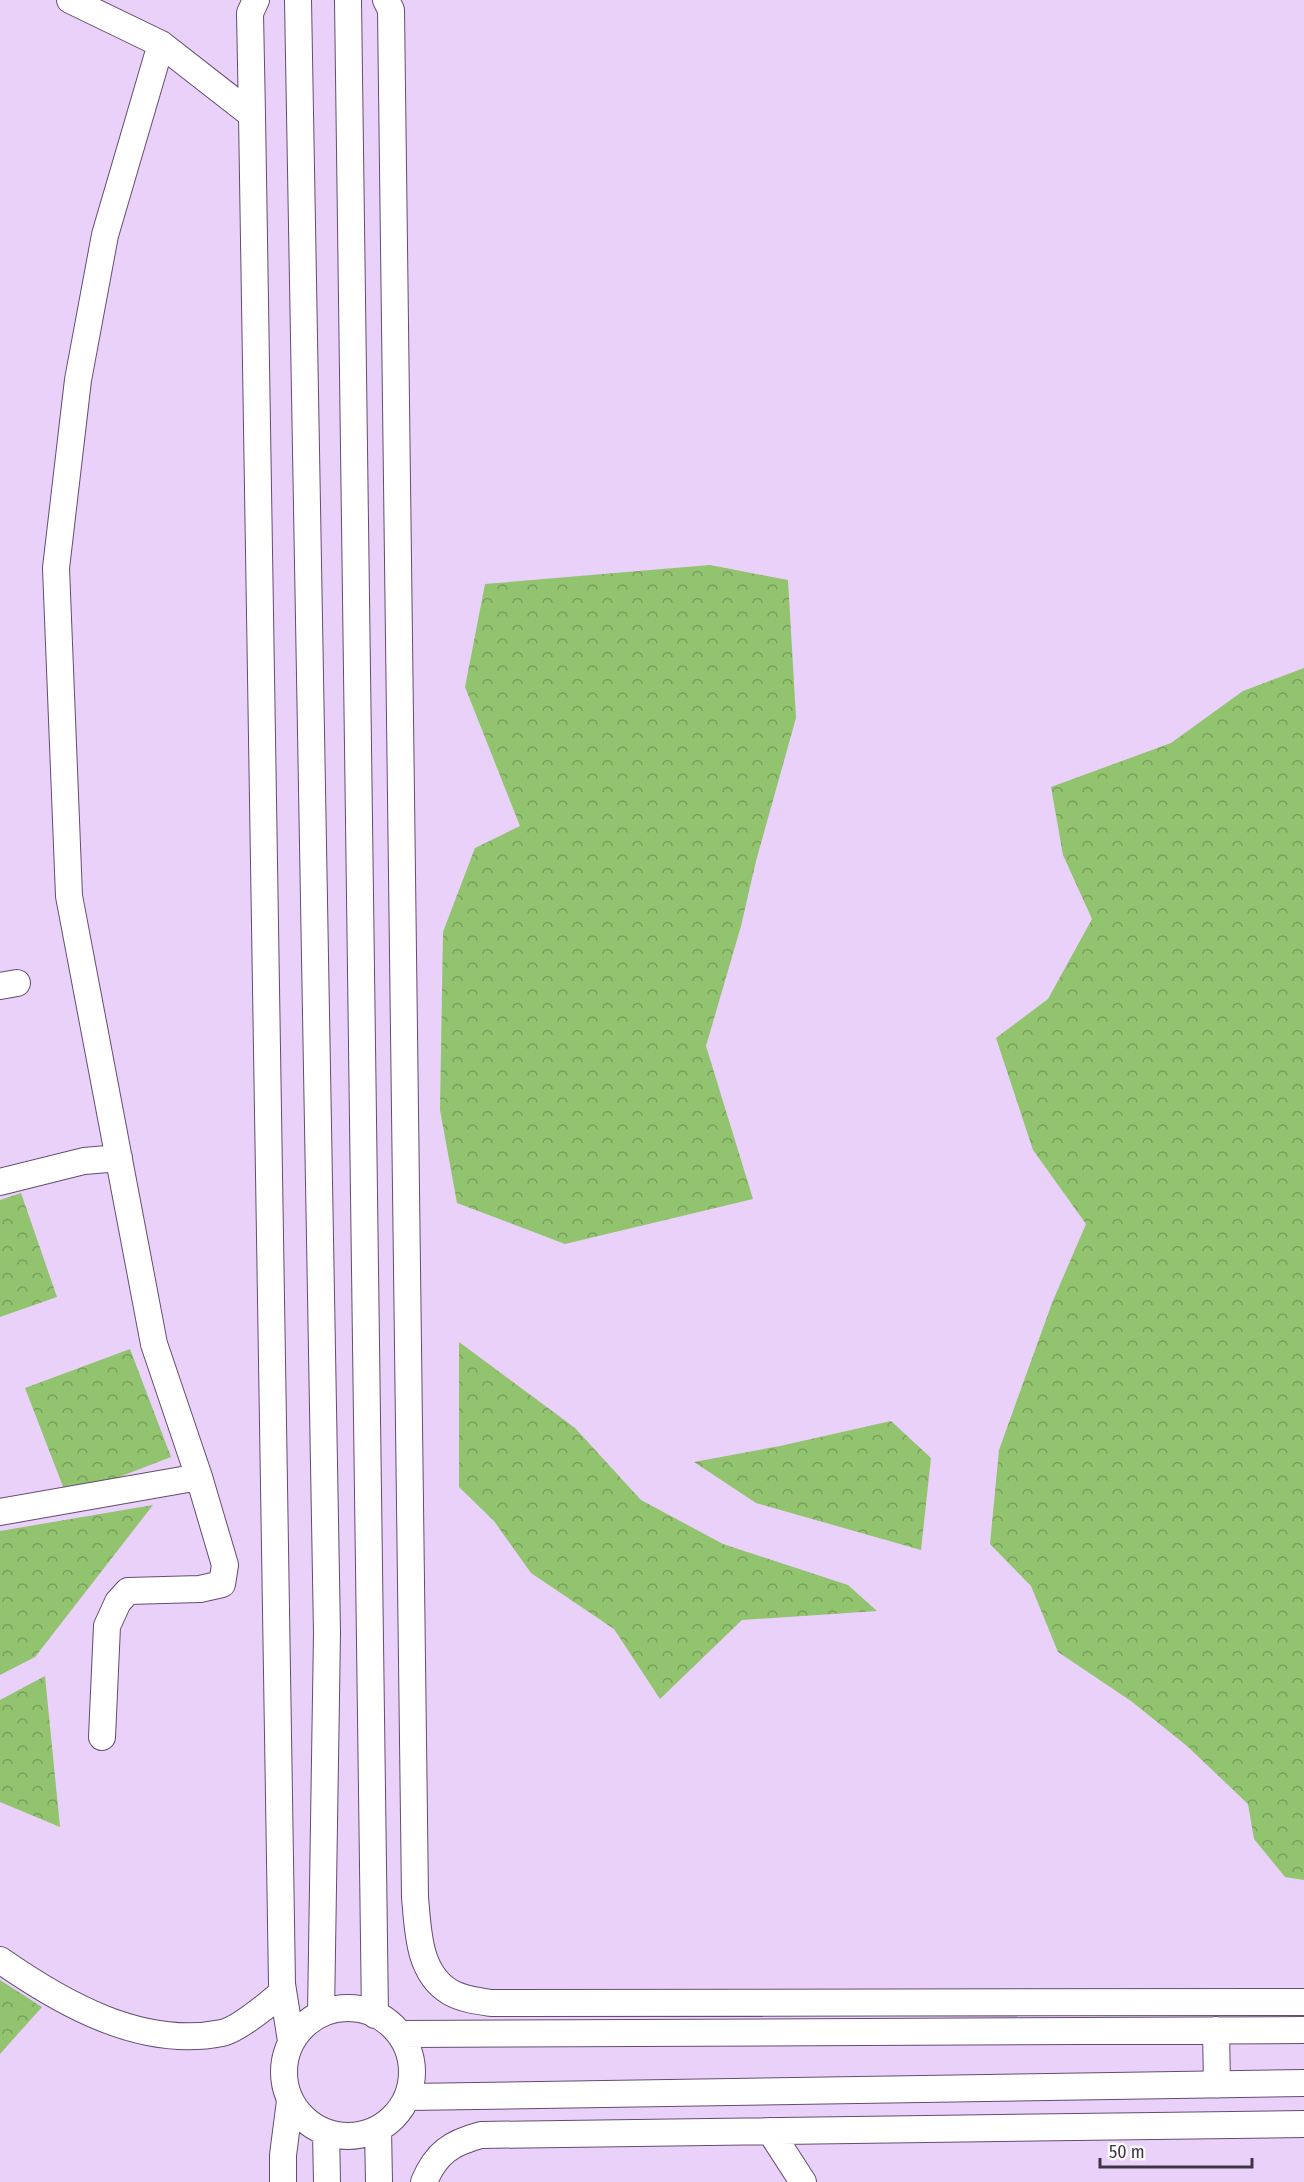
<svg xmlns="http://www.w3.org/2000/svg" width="1304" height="2182" viewBox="0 0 1304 2182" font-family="'Fira Sans Condensed',sans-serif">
<defs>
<pattern id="forest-crowns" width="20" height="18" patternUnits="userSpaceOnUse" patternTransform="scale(1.5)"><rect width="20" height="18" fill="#92c36e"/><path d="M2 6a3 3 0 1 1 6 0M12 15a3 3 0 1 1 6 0" fill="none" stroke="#799f5c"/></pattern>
</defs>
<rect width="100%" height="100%" fill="#ead1f9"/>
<path fill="url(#forest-crowns)" d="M710 565 788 580 796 718 756 861 741 926 706 1046 753 1199 565 1244 457 1203 440 1110 443 932 475 848 520 826 465 687 485 584Z
M1304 668V1880L1285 1877 1254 1839 1248 1804 1187 1746 1131 1701 1058 1652 1031 1586 990 1544 999 1450 1052 1303 1086 1224 1033 1150 996 1038 1048 999 1092 919 1063 855 1051 787 1171 743 1243 691Z
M21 1193 57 1297 0 1317V1200Z
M459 1342 575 1428 641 1500 723 1544 848 1585 877 1611 742 1620 660 1699 614 1629 531 1573 494 1521 459 1487Z
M130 1349 171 1457 67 1497 25 1388Z
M891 1421 931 1458 921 1550 756 1503 694 1462 780 1446Z
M153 1505 35 1657 0 1675V1531Z
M45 1676 60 1827 0 1802V1700Z
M0 1980 42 2007 0 2054Z"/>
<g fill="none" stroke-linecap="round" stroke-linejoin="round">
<defs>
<path id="minor" d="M70 0 161 44
M256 0 250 13 252 115 282 1984 291 2041
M298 0 327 1633 321 2014
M348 0 375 2015
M386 0 391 10 415 1897C418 1930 418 1973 450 1992 462 1999 477 2001 491 2003L1304 2002
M0 986 17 983
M0 1182 84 1161 119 1158
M0 1512 199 1477
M102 1737 107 1626 118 1602 128 1591 200 1589 222 1584 225 1565 199 1477 154 1344 69 896 56 568 78 380 105 235 161 44 252 115
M0 1960C63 2004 142 2049 222 2033 238 2030 270 2003 283 1992
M284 2072a64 64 0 1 1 128 0a64 64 0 1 1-128 0Z
M1216 2030 1217 2085
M400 2034 1304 2030
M408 2097 1304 2083
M378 2129 379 2182
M770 2131 803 2182
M326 2132 327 2182
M283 2182V2155L290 2101
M424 2182C436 2153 451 2143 481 2135L1304 2124"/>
</defs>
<use href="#minor" stroke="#644d70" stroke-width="28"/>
<use href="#minor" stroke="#fff" stroke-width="26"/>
</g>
<path d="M1100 2158v9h152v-9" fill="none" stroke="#3e3444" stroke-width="3"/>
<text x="1109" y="2158" font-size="18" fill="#3e3444" stroke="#fdfdfd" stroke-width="4.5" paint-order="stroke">50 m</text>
</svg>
